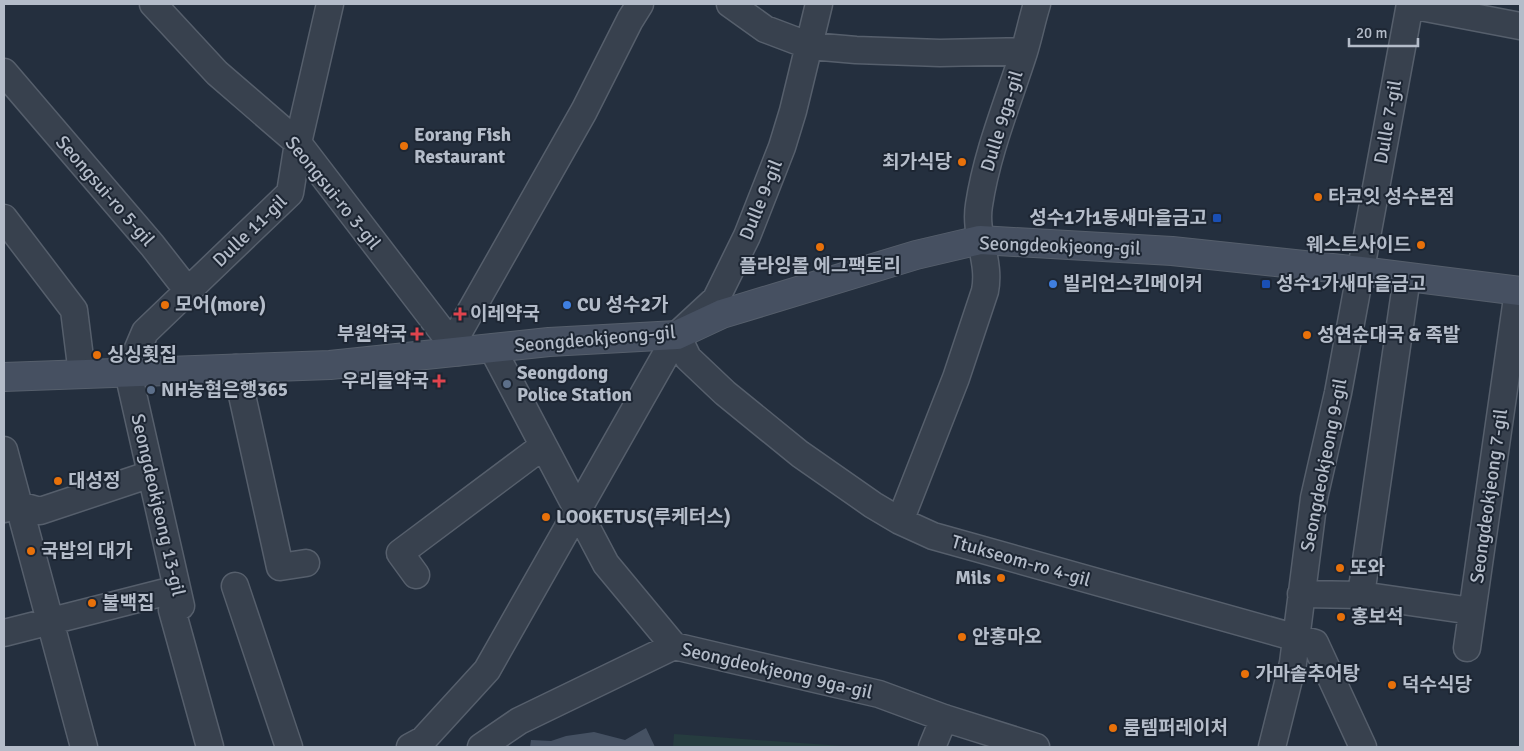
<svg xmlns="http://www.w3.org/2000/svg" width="1524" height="751" viewBox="0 0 1524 751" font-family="Signika,'Noto Sans KR',sans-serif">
<rect width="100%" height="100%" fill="#242f3e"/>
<path fill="#263c3f" d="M674 734 857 747H673Z"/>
<path fill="#455162" d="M646 728 655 747H530L531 740 551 741 566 736 594 732 625 740Z"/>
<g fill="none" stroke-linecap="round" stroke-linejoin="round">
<defs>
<path id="street" d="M153 4 217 73 298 143 458 352
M730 4 765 29 810 46 856 50 940 53 1024 51
M1410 5 1520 26
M4 72 152 245 188 291
M4 218 74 310 82 374
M677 335 688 358 725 393 800 454 873 505 900 521 933 536 1315 643 1363 747
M452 344 584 111 630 20 640 4
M492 348 606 564 674 646
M236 368 280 567 306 563
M4 450 84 747
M4 509 19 505 40 511 151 474
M900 521 956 378 985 291C991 261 974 235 979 205 987 152 1008 102 1024 52 1029 36 1032 20 1037 4
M416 575 400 553 543 446
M235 586 289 747
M1301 594 1361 595 1472 611
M1361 595 1407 277
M4 633 177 589
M1467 648 1518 291
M210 747 172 610 181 606 128 372 145 332 290 193 298 143 330 4
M410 747 423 740 487 670 677 335 716 299 747 236 782 147 793 111 819 4
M481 747 519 721 674 646 879 694 944 718 1036 747
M932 747 944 718
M1272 747 1293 663 1314 498 1338 393 1410 4"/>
<path id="secondary" d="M4 377 330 365 549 342 677 335 722 314 916 255 980 240 1172 251 1361 271 1520 291"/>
</defs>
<use href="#street" stroke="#565f6c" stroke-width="29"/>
<use href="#secondary" stroke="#565f6c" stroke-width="30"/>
<use href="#street" stroke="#38414e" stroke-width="26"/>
<use href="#secondary" stroke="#465061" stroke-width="28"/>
</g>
<g fill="#e8710a" stroke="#1d2633" stroke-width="2">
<circle cx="404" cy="146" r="5"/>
<circle cx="962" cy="162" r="5"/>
<circle cx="1318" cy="197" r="5"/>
<circle cx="1421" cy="245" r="5"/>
<circle cx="820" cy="247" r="5"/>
<circle cx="165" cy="305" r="5"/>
<circle cx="1307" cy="335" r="5"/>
<circle cx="97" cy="355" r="5"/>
<circle cx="58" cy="481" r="5"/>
<circle cx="546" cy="517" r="5"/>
<circle cx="31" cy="551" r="5"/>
<circle cx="1340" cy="568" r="5"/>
<circle cx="1001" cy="578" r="5"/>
<circle cx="92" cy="603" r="5"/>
<circle cx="1341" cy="617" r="5"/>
<circle cx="962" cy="637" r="5"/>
<circle cx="1245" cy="674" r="5"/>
<circle cx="1392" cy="685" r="5"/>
<circle cx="1113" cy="728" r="5"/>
</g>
<g fill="#1a4fb4" stroke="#1d2633" stroke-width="2">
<rect x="1212" y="213" width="10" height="10" rx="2.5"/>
<rect x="1261" y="279" width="10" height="10" rx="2.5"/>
</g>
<g fill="#3f7fe0" stroke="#1d2633" stroke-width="2">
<circle cx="1053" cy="284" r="5"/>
<circle cx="567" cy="305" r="5"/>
</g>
<g fill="#e0444e" stroke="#1d2633" stroke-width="2">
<path d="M457.5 306.5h5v5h5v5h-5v5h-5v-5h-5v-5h5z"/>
<path d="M414.5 326.5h5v5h5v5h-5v5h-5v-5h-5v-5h5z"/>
<path d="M436.5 373.5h5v5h5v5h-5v5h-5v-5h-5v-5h5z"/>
</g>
<g fill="#5c6f8a" stroke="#1d2633" stroke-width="2">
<circle cx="507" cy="384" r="5"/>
<circle cx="151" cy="390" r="5"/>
</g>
<g text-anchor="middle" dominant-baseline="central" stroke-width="4" stroke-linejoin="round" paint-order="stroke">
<g font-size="19" fill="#b4bcc9" stroke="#1d2633">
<text transform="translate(1002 121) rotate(-73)">Dulle 9ga-gil</text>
<text transform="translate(1388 122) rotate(-80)">Dulle 7-gil</text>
<text transform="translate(105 191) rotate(49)">Seongsui-ro 5-gil</text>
<text transform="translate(333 193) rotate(51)">Seongsui-ro 3-gil</text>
<text transform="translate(761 200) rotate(-68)">Dulle 9-gil</text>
<text transform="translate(250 231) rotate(-44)">Dulle 11-gil</text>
<text transform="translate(1060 246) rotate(2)">Seongdeokjeong-gil</text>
<text transform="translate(595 339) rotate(-5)">Seongdeokjeong-gil</text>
<text transform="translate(1324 465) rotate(-79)">Seongdeokjeong 9-gil</text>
<text transform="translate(1489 496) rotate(-82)">Seongdeokjeong 7-gil</text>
<text transform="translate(158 505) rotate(77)">Seongdeokjeong 13-gil</text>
<text transform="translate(1021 561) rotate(16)">Ttukseom-ro 4-gil</text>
<text transform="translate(777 671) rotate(13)">Seongdeokjeong 9ga-gil</text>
</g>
<g font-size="19" font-weight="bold" fill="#b4bcc9" stroke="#1d2633" text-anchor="start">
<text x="414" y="135">Eorang Fish<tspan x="414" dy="22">Restaurant</tspan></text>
<text x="952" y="162" text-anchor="end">최가식당</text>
<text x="1328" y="197">타코잇 성수본점</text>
<text x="1207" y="218" text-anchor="end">성수1가1동새마을금고</text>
<text x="1411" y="245" text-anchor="end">웨스트사이드</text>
<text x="820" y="266" text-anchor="middle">플라잉볼 에그팩토리</text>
<text x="1063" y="284">빌리언스킨메이커</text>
<text x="1276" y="284">성수1가새마을금고</text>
<text x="175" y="305">모어(more)</text>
<text x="577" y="305">CU 성수2가</text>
<text x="470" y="314">이레약국</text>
<text x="407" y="334" text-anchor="end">부원약국</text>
<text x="1317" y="335">성연순대국 &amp; 족발</text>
<text x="107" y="355">싱싱횟집</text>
<text x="517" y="373">Seongdong<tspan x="517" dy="22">Police Station</tspan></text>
<text x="429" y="381" text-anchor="end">우리들약국</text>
<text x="161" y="390">NH농협은행365</text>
<text x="68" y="481">대성정</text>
<text x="556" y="517">LOOKETUS(루케터스)</text>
<text x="41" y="551">국밥의 대가</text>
<text x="1350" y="568">또와</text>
<text x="991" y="578" text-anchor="end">Mils</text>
<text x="102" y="603">불백집</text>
<text x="1351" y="617">홍보석</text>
<text x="972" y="637">안홍마오</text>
<text x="1255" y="674">가마솥추어탕</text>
<text x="1402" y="685">덕수식당</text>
<text x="1123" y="728">룸템퍼레이처</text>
</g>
</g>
<rect width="1524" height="751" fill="none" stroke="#b4bcc9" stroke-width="10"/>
<path d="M1349 38v8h69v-8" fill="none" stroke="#b4bcc9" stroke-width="2.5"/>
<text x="1356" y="38" font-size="15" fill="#b4bcc9" stroke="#1d2633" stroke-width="4" paint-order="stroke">20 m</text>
</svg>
